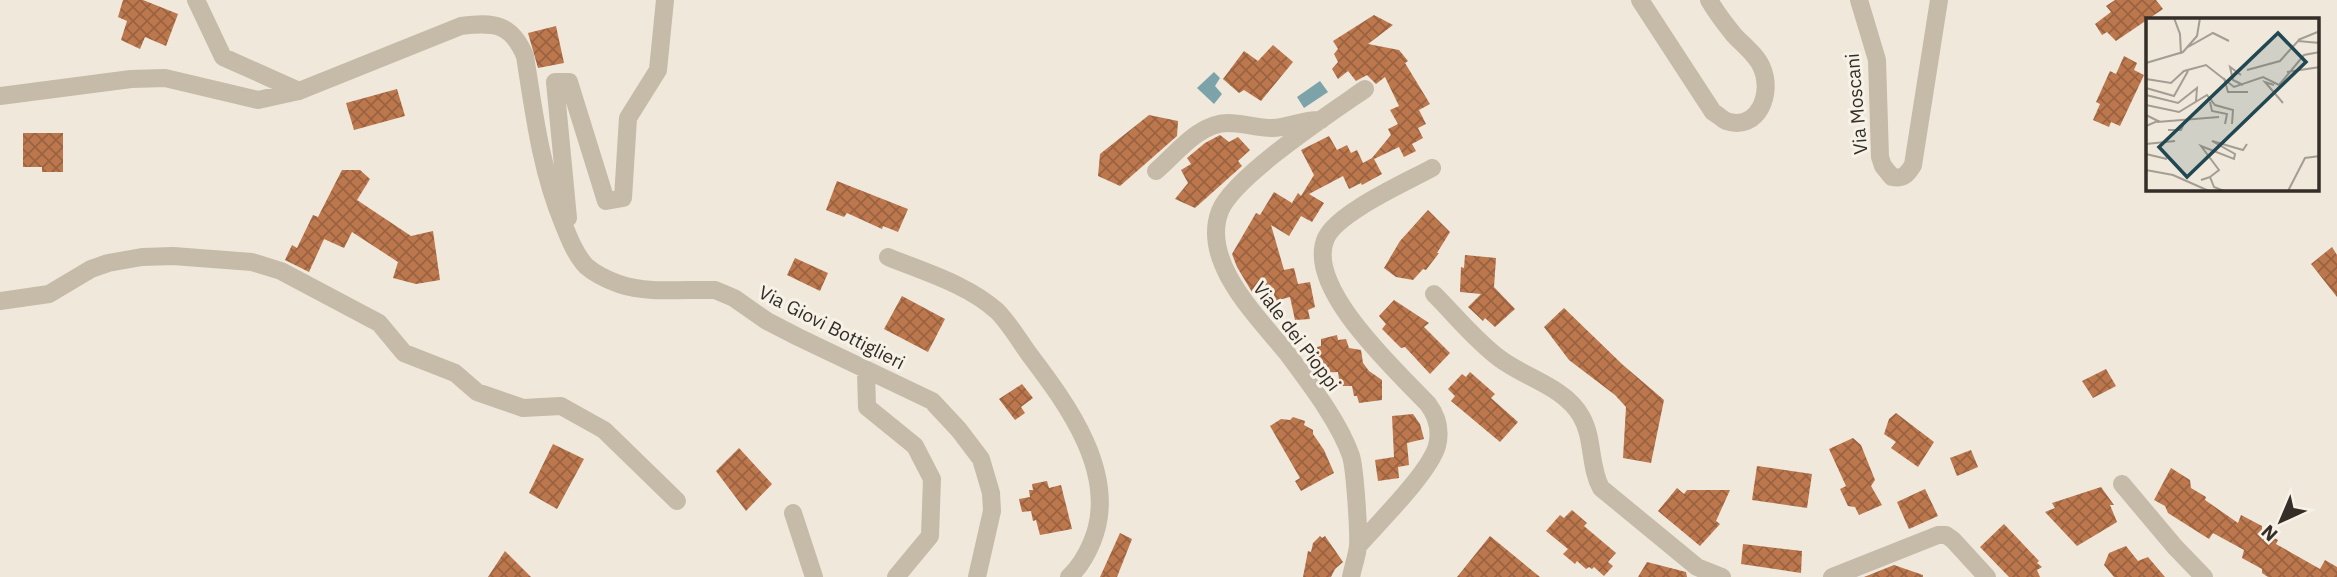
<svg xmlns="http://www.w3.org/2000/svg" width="2337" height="577" viewBox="0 0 2337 577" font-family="'IBM Plex Sans',sans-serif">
<defs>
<pattern id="building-cross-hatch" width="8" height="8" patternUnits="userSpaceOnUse" patternTransform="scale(1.75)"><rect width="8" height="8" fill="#bc774d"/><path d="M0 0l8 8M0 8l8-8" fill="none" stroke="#9a6240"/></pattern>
</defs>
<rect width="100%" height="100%" fill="#efe8db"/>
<path fill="#7ca2aa" d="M1214 72 1220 78 1215 86 1222 94 1214 104 1197 88Z
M1320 81 1328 92 1304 108 1297 97Z"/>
<path fill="url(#building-cross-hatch)" d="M123 0H143L178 14 166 46 145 37 140 49 121 40 127 21 118 17Z
M2115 0H2156L2163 9 2116 41 2107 32 2102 35 2095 24 2111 12 2106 6Z
M1374 15 1393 25 1368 44 1399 50 1408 61 1405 63 1430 104 1419 110 1426 124 1418 128 1423 138 1412 144 1416 151 1404 157 1399 147 1374 159 1382 174 1362 185 1361 183 1349 189 1343 176 1309 194 1324 203 1312 222 1301 216 1289 236 1271 225 1284 270 1294 268 1298 284 1310 282 1315 307 1308 310 1310 319 1295 320 1290 297 1275 301 1273 288 1252 292 1237 267 1232 254 1256 213 1260 215 1274 192 1292 203 1298 193 1301 196 1314 175 1301 150 1329 136 1337 150 1347 145 1351 153 1357 150 1363 163 1372 158 1391 135 1388 129 1398 124 1390 110 1399 106 1385 77 1376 84 1367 75 1356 81 1348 71 1338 79 1332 69 1338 62 1334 54 1338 49 1333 41Z
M556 26 564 63 538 68 528 33Z
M1273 45 1293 62 1261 101 1244 90 1239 93 1223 79 1244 51 1258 61Z
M2124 56 2137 63 2134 70 2144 75 2120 126 2111 122 2109 127 2093 120 2100 104 2096 102 2110 71 2116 74Z
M397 89 405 116 354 130 346 103Z
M1149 115 1178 121 1177 136 1120 186 1098 176 1100 154Z
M23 133H63V172H42V167H23Z
M1220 135 1229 142 1238 137 1250 150 1238 161 1242 166 1195 208 1175 199 1188 183 1181 170 1191 164 1187 158 1205 143Z
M342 170H360L370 179 357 200 411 236 433 231 440 280 416 284 393 278 398 262 352 232 344 248 324 239 309 272 285 260 292 245 297 248 313 215 318 217Z
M837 181 908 209 898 232 883 226 882 229 847 213 844 217 826 210Z
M1428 210 1450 232 1437 253H1439L1426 270 1423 269 1413 280 1396 277 1384 268 1400 241Z
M2332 247 2337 255V297L2311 264Z
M1465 255 1496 258 1494 287 1515 309 1495 327 1485 318 1483 321 1468 307 1481 294 1460 292 1461 267 1464 268Z
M795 258 828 273 820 291 787 275Z
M902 296 945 319 928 352 884 329Z
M1394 300 1429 323 1424 327 1450 353 1430 374 1405 347 1401 348 1382 329 1386 324 1379 316Z
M1564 308 1623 365 1664 400 1651 463 1623 458 1626 407 1615 395 1569 360 1544 327Z
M1337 335 1338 340 1346 339 1349 348 1361 350 1363 363 1369 371 1382 380V400L1359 403 1357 396H1354L1352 386H1340L1338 372 1316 373 1314 354 1318 353 1317 347 1321 346V339Z
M2106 369 2116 386 2093 398 2082 381Z
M1470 372 1495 394 1491 398 1518 422 1500 442 1451 401 1455 396 1448 389 1462 374 1466 377Z
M1022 384 1033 398 1021 407 1025 413 1015 420 999 399Z
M1896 413 1934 442 1918 467 1891 448 1896 442 1884 434 1889 419Z
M1413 414 1420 424 1424 439 1407 443 1409 465 1398 467 1399 478 1378 481 1375 460 1394 457 1392 416Z
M1293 417 1305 421 1304 425 1313 430V434L1324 450 1334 473 1301 491 1295 481 1300 478 1270 426 1281 419 1290 420Z
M1853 438 1861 445 1875 480 1871 486 1882 505 1859 515 1855 507 1848 506 1840 489 1846 486 1829 449Z
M553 444 584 459 557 509 529 493Z
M739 448 772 484 746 511 716 471Z
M1971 450 1978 467 1957 476 1950 458Z
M1757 466 1812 474 1807 508 1752 500Z
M2171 468 2190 480 2191 488 2206 497 2205 500 2238 523 2241 515 2262 526V531L2278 540 2276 544 2320 569 2325 560 2337 567V577H2268L2262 573V569L2242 558 2244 550 2213 533 2209 539 2168 513 2165 506 2154 500Z
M1047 481 1049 488 1061 485 1072 529 1040 535 1036 520 1033 521 1031 511 1022 512 1019 499 1030 497 1029 490H1033L1032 484Z
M2101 487 2114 505H2110L2117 522 2077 546 2045 512 2055 508 2052 503Z
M1677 488 1684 494 1687 490H1730L1716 521 1720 524 1700 546 1658 511Z
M1925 489 1938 516 1909 529 1897 502Z
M1572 510 1587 523 1584 526 1616 553 1608 562 1613 566 1604 576 1594 567 1592 569 1589 567 1586 569 1577 561 1575 564 1563 554 1568 549 1546 531 1560 515 1564 518Z
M2004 524 2039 561 2037 563 2042 567 2037 570 2040 577H2009L1980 547Z
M1120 533 1132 539 1117 577H1100Z
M1320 536 1322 538 1325 536 1343 562 1335 569 1331 577H1303L1308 551 1311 552 1313 543Z
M1490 536 1540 577H1457Z
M1743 544 1802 551 1801 573 1741 564Z
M2126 546 2138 561 2148 557 2165 577H2114L2104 565 2109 553Z
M505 551 531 577H488Z
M1647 562 1686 572 1687 577H1638Z
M1894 565 1923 575V577H1864Z"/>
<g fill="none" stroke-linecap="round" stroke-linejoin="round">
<path stroke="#c6baa8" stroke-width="18" d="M196 0 223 57 299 91
M1640 0 1713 112C1717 114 1722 119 1726 121 1759 132 1773 92 1762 68 1757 55 1743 45 1734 35 1725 24 1716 12 1709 0
M1859 0 1877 60 1880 157 1883 166 1892 177C1903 179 1907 175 1913 165L1939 0
M0 96 131 79 165 78 258 100 299 91 461 26C494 22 511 23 525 56 534 113 541 170 563 223 569 238 575 254 586 266 595 274 608 280 619 284 648 294 685 289 715 290L734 298 767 321 798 337 932 401 959 430 981 459 991 493 992 511 977 577
M1156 171C1177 153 1199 123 1228 123 1243 123 1257 128 1272 128 1289 128 1303 119 1321 120
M568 218 555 82H569L606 201 623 198 628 118 658 70 665 0
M888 257C924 272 967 284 997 311 1009 323 1019 340 1029 354 1067 404 1120 475 1092 542 1087 554 1079 568 1069 577
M1434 294C1455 315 1475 340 1499 358 1525 378 1565 387 1581 416 1594 438 1589 466 1601 488L1697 567 1722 577
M0 301 49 294 91 269 108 263 142 257 173 256 252 262 281 271 379 323 404 353 455 373 477 392 523 408 561 406 604 430 677 501
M866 371 867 407 915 446 932 479 930 536 896 577
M2122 484 2175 547 2204 577
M793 513 814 577
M1358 546C1379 522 1429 473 1437 446 1441 430 1437 416 1428 404 1397 371 1304 287 1326 238 1338 212 1407 182 1432 168
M1351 577C1353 567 1357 556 1358 546 1359 532 1355 469 1351 456 1339 421 1309 383 1287 353 1259 318 1200 262 1220 211 1233 177 1332 112 1365 89
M1832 577 1938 535H1946L1953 540 1987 577"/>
</g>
<g text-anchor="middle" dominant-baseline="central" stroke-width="6" stroke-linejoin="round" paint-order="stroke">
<g font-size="19" fill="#342d28" stroke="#f7f2e7">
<text transform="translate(1856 104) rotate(-95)">Via Moscani</text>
<text transform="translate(832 327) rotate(27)">Via Giovi Bottiglieri</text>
<text transform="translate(1297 336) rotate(53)">Viale dei Pioppi</text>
</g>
</g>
<g transform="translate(2146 18)">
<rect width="173" height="173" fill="#efe8db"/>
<path fill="none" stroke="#a49d93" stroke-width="2" d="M28 0 34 16 35 36M152 22 174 13M42 29 67 15 83 23M0 45 37 34 51 18 54 0M101 52 134 43 152 23 174 25M141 54 174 49M95 57 84 49 87 62 97 67M78 60 82 74H102M0 61 25 65 38 53 60 47 88 69 117 59 133 67 158 37 174 34M128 67 119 64 137 85M0 70 28 78 42 53M0 77 32 85 51 70 50 83M64 84 66 93 81 96 79 106M0 87 33 94 61 77 69 87 87 92 86 106M0 97 12 103 0 108M11 104 73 99M22 112H35L39 103M0 126 29 123M0 136 21 141M0 152 27 157 63 173M64 159 73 152 55 128 88 141 89 136 66 123 97 132 101 126M55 162 64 159 68 169 78 173M142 173 159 140 174 138"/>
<path fill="#214852" fill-opacity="0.15" stroke="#214852" stroke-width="3.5" d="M132 15 160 44 41 159 13 129Z"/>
<rect width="173" height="173" fill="none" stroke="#342d28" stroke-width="3.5"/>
</g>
<g transform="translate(2281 521) rotate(224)" stroke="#f7f2e7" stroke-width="5" paint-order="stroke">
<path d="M0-5L12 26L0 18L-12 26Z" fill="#342d28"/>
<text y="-10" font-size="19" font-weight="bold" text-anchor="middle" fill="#342d28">N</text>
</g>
</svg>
